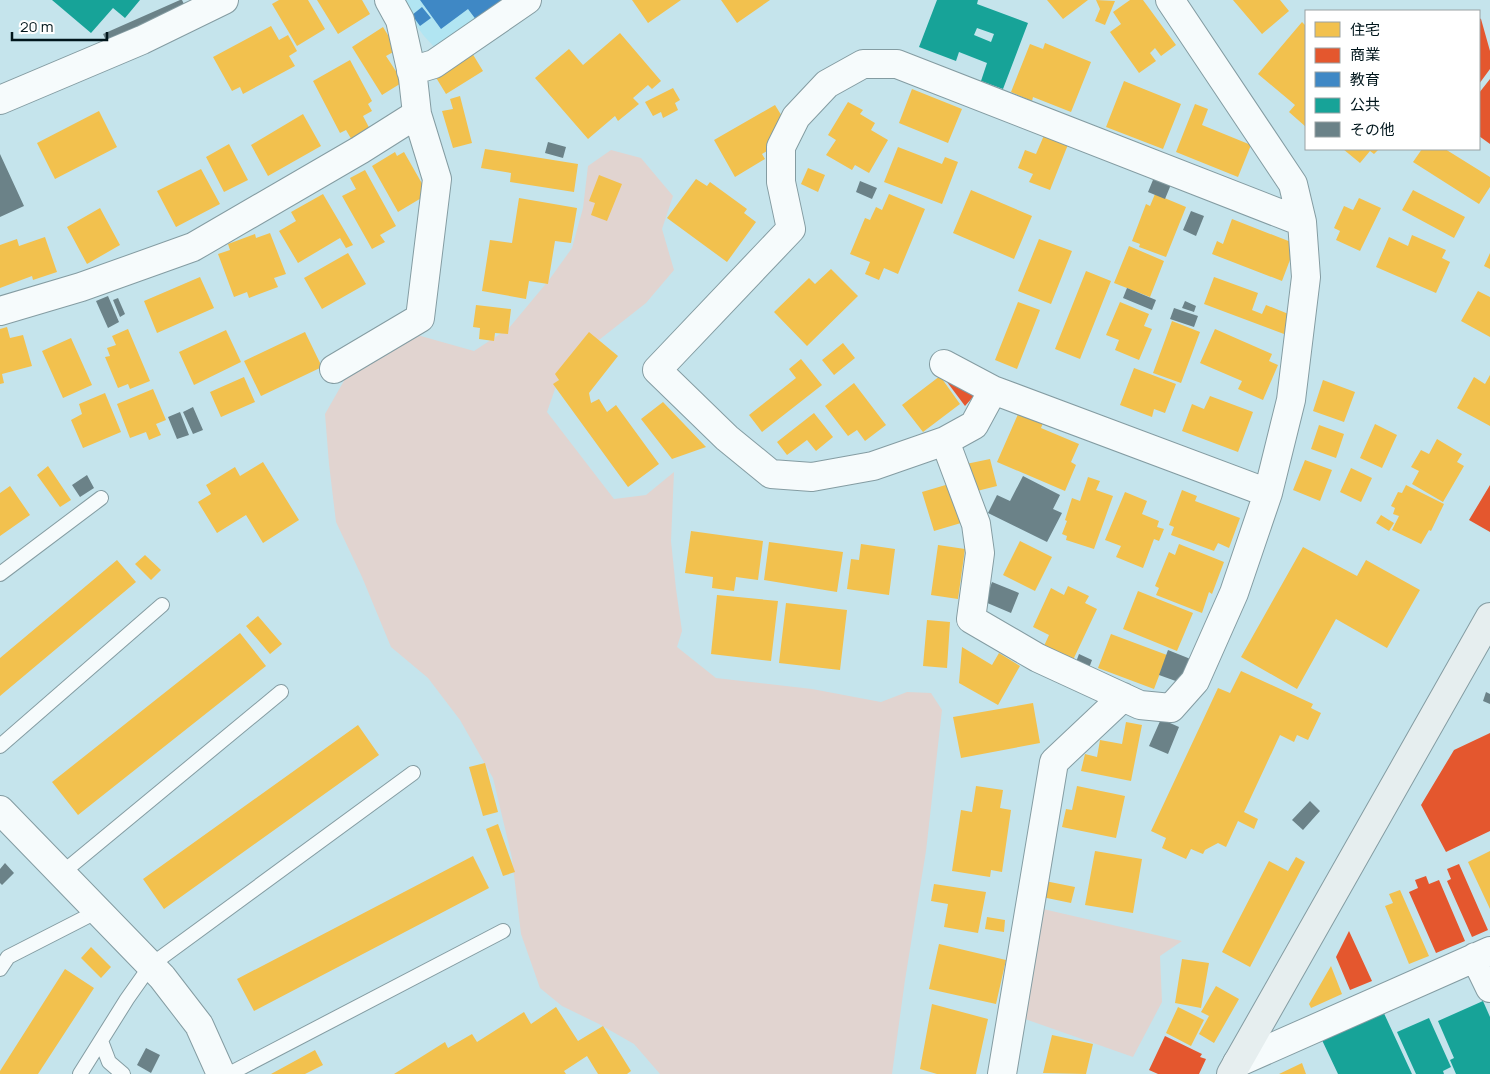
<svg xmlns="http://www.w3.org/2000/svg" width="1490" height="1074" viewBox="0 0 1490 1074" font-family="Manrope,'Noto Sans JP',sans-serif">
<rect width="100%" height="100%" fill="#c5e4ec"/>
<path fill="#b1e5f2" d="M397 0H509L437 50 424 36Z"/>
<path fill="#e1d4d0" d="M611 150 641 158 673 196 662 229 674 270 646 303 562 369 547 412 614 499 646 495 674 472 671 541 676 589 682 631 677 647 716 678 812 689 881 702 907 692 931 693 942 710 926 851 905 980 892 1074H660L634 1044 599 1024 562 1006 540 988 521 934 512 858 493 778 460 720 428 678 391 647 362 577 336 522 329 464 325 414 349 372 403 331 474 351 509 328 549 280 572 248 583 208 588 166Z
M1043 909 1182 941 1160 956 1162 1002 1133 1057 1025 1019Z"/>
<path fill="#f2c14e" d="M279 0H308L325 29 297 46 272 4Z
M317 0H362L370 14 338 34Z
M632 0H681L648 23Z
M721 0H770L737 23Z
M1047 0H1088L1063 19Z
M1096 0 1115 1 1105 25 1095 21 1100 9Z
M1130 0H1143L1176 45 1161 56 1155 48 1150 53 1156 61 1139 73 1110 32 1121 24 1113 12Z
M1233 0H1280L1289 11 1262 34Z
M1302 22 1306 26V127L1289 112 1295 105 1258 74Z
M271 26 279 40 288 35 297 51 289 56 295 66 243 94 240 87 232 91 213 57Z
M383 27 397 50 386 56 403 82 382 95 352 47Z
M620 33 661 81 652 89 648 85 633 98 639 104 618 121 615 116 588 139 535 78 569 49 583 65Z
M1045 43 1091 62 1071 112 1033 97 1032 101 1011 92 1030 44 1043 49Z
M469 48 483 71 446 94 432 71Z
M350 60 372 101 368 104 372 111 363 116 374 137 356 147 346 130 340 133 313 81Z
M1124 81 1181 104 1163 149 1106 127Z
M673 88 680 100 675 103 678 110 663 118 661 112 653 116 645 102Z
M912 89 962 109 948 143 899 123Z
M460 96 472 143 453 148 442 111 453 109 450 99Z
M848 102 863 110 860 114 875 123 871 130 888 140 869 173 855 165 852 170 826 155 836 140 828 135Z
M1195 104 1208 109 1202 125 1251 145 1238 177 1176 152Z
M775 105 788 126 779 144 762 154 765 159 735 177 714 140Z
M99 111 117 147 55 179 37 143Z
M303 114 321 146 268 176 251 145Z
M1045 133 1069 142 1050 190 1029 182 1033 174 1018 168 1025 150 1036 154Z
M229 144 248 180 224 192 206 157Z
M898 147 942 164 945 157 958 162 942 204 884 182Z
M485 149 578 164 574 192 510 182 511 173 481 168Z
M1343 149H1379L1374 154 1370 151 1360 163Z
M1422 149H1445L1490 177V187L1479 204 1413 162Z
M395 152 397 156 404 152 428 194 398 212 372 166Z
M808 168 825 175 818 192 801 184Z
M201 169 220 204 176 227 157 191Z
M365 170 396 226 380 235 385 242 372 249 342 196 356 189 350 178Z
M599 175 622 184 607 221 591 215 595 203 589 201Z
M696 179 707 186 710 182 747 209 744 213 756 222 727 262 667 218Z
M971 190 1032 216 1014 259 953 233Z
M1413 190 1465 217 1454 238 1402 210Z
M323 194 353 245 346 248 340 238 298 263 279 231 296 221 291 212Z
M889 194 925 209 898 274 884 268 879 280 865 274 870 262 850 254 865 218 870 220 876 207 882 210Z
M1155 194 1186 207 1166 257 1139 247 1140 244 1132 241 1146 204 1150 206Z
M519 198 577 208 571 243 555 241 548 284 529 281 526 299 482 291 490 240 512 243Z
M1359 198 1381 208 1360 251 1336 240 1340 231 1334 228 1344 206 1353 210Z
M100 208 120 245 87 264 67 227Z
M1232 219 1296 244 1282 281 1212 254 1217 241 1223 244Z
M270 233 286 274 274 278 278 287 249 298 247 292 234 297 218 254 230 250 228 244 255 234 256 238Z
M1412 235 1446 250 1442 258 1450 262 1436 293 1376 267 1389 237 1408 246Z
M45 237 57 272 33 280 32 276 0 288V245L17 239 19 246Z
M1039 239 1072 251 1051 304 1018 291Z
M1129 246 1164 261 1150 297 1114 283Z
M348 253 366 284 322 309 304 278Z
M1490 253V269L1484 266Z
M831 269 858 296 807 346 774 312 809 278 815 284Z
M1086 271 1111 281 1080 359 1055 349Z
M200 277 214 308 157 333 144 301Z
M1214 277 1258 293 1252 310 1262 314 1266 305 1291 315 1284 334 1204 304Z
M1478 291 1490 297V337L1461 321Z
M1018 302 1040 310 1017 369 995 360Z
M1120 302 1149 314 1144 326 1152 329 1139 360 1115 350 1119 340 1106 335Z
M476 305 511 309 508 334 495 333 494 341 479 339 480 328 473 327Z
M1172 321 1200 332 1181 383 1153 373Z
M7 327 10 338 23 335 32 366 2 374 4 383 0 384V329Z
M128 329 150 381 130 389 128 384 118 388 105 357 110 356 107 348 116 345 112 336Z
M1215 329 1272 354 1269 361 1278 365 1263 400 1238 389 1242 381 1200 363Z
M226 330 241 362 194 385 179 352Z
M305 332 322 367 261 396 244 361Z
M589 332 618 356 589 393 591 403 599 399 607 412 616 405 659 464 628 487 553 384 559 380 555 374Z
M71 338 92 385 63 398 42 351Z
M843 343 855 358 834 375 822 360Z
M801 359 822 385 762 432 749 415 796 378 789 369Z
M1134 368 1176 384 1165 413 1154 409 1152 417 1120 405Z
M1490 375V426L1457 408 1474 377 1485 384Z
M940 376 960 404 923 432 902 405Z
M244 377 255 402 221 417 210 392Z
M1323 380 1355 392 1344 422 1313 411Z
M854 383 886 425 865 441 857 430 848 436 825 406Z
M153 389 166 420 156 424 161 435 149 440 146 432 130 438 117 404Z
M105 393 121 432 83 448 71 420 82 414 79 404Z
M1210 396 1253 412 1238 452 1182 431 1192 404 1204 409Z
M663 402 706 447 672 459 641 419Z
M1019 412 1043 423 1041 428 1079 444 1071 462 1076 465 1065 491 997 462Z
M814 413 833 437 816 451 807 440 787 455 777 442Z
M1375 424 1397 435 1382 468 1360 458Z
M1319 425 1344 434 1336 458 1311 449Z
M1437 439 1462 454 1457 462 1464 466 1443 502 1412 484 1419 471 1411 467 1421 450 1429 454Z
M990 459 997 486 973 492 966 464Z
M1305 460 1332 470 1320 501 1293 490Z
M263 462 299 520 263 543 246 515 217 533 198 502 211 494 206 485 235 467 240 476Z
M48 466 71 500 60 507 37 475Z
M1351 468 1372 478 1361 502 1340 492Z
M1088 477 1100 481 1096 490 1113 496 1094 549 1066 540 1067 536 1062 534 1067 521 1065 520 1072 498 1080 501Z
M949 484 961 523 934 531 922 492Z
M1406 485 1444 504 1431 531 1429 530 1421 544 1392 530 1399 516 1393 514 1395 508 1391 506 1398 492 1402 493Z
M10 486 30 515 0 536V493Z
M1182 490 1197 496 1195 501 1240 518 1229 548 1218 543 1214 551 1171 535 1174 527 1169 525Z
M1125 492 1147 501 1142 514 1159 521 1157 527 1164 529 1159 541 1154 539 1143 568 1116 557 1121 546 1105 540Z
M1381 515 1394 523 1389 531 1376 523Z
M691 531 763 541 758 580 736 577 734 591 712 588 713 577 685 573Z
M1020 541 1052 557 1035 591 1003 575Z
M769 542 843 552 837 592 764 580Z
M861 544 895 549 889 595 847 589 851 559 859 560Z
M1179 544 1224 562 1212 594 1209 592 1202 613 1156 595 1159 588 1155 586 1169 552 1175 555Z
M938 545 965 549 958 599 931 595Z
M1303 547 1357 576 1366 560 1420 590 1387 648 1336 619 1297 689 1241 657Z
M145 555 161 570 151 580 135 564Z
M117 560 136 582 0 696V658Z
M1068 586 1089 596 1085 603 1097 609 1073 660 1044 646 1049 635 1033 627 1051 588 1064 595Z
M1138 591 1193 613 1177 651 1123 629Z
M717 595 778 601 771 661 711 654Z
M786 603 847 610 840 670 779 663Z
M258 616 282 644 270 654 246 626Z
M927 620 950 622 947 668 923 666Z
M240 633 266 666 78 815 52 782Z
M1111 634 1167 655 1154 689 1098 668Z
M962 647 992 665 999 653 1020 666 998 705 959 683Z
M1241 671 1313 704 1311 708 1321 713 1308 740 1297 735 1294 742 1280 735 1244 812 1258 819 1254 829 1238 821 1226 847 1218 843 1205 850 1203 854 1191 849 1186 859 1162 848 1166 838 1151 831 1218 688 1230 693Z
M1033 703 1040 743 961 758 953 717Z
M1126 722 1142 725 1131 781 1081 771 1085 754 1097 757 1100 740 1122 744Z
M358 725 379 755 164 909 143 879Z
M485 763 498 812 483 816 469 767Z
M976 786 1003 790 1000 808 1011 810 1002 872 991 870 990 877 952 871 961 810 972 812Z
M1077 786 1125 796 1116 838 1062 827 1066 809 1072 810Z
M498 824 515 872 503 876 486 829Z
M1095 851 1142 859 1133 913 1085 905Z
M1490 851V909L1468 862Z
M473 856 489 888 254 1011 237 979Z
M1296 857 1305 862 1250 967 1222 952 1269 861 1288 871Z
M1045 881 1075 887 1071 903 1042 897Z
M934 884 986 892 978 933 944 927 948 904 931 901Z
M1400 890 1429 956 1409 964 1385 906 1393 903 1389 894Z
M987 917 1005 920 1004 932 985 929Z
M939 944 1006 960 996 1004 929 989Z
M91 947 111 967 101 978 81 958Z
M1182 959 1209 963 1201 1008 1175 1003Z
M1331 966 1342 994 1311 1008 1309 1004Z
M65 969 94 988 38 1074H0V1071Z
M1216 986 1239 999 1214 1043 1199 1034 1209 1016 1201 1012Z
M932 1004 988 1019 976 1074H937L920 1069Z
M556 1007 578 1041 603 1026 631 1071 627 1074H598L587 1056 564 1071 566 1074H394L445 1042 448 1048 472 1034 477 1042 524 1012 531 1024Z
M1178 1007 1204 1020 1191 1046 1166 1033Z
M1052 1035 1093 1044 1086 1074 1043 1073Z
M315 1050 323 1065 305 1074H271Z
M1302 1063 1306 1074H1279Z"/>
<path fill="#e4572e" d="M1479 18 1481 19 1490 51V69L1479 84Z
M1490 79V144L1479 136V93Z
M944 378 980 389 965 406Z
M1490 485V532L1469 520Z
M1490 733V831L1446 852 1421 805 1454 750Z
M1459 864 1488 930 1472 937 1447 881 1451 879 1447 869Z
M1426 876 1429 884 1439 880 1465 941 1436 953 1409 892 1418 888 1415 880Z
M1349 931 1372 981 1350 990 1336 957Z
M1165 1036 1202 1054 1200 1057 1206 1059 1199 1074H1158L1149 1070Z"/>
<path fill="#3f88c5" d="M420 0H504L477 21 468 9 441 29Z
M422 7 431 18 420 26 412 15Z"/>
<path fill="#17a398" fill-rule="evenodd" d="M52 0H140L125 18 113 8 91 33Z
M937 0H978L977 4 1028 23 1003 89 981 81 987 63 959 52 956 61 919 47ZM977 28 994 34 991 42 974 35Z
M1483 1001 1490 1017V1074H1456L1450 1060 1454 1058 1438 1021Z
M1382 1009 1412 1074H1338L1321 1038Z
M1429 1018 1451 1067 1443 1071 1444 1074H1416L1397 1032Z"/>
<path fill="#6b8288" d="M180 0H182L188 12 109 47 103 34Z
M548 142 566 147 563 158 545 153Z
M0 154 24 206 0 217Z
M1155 175 1172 182 1165 199 1148 192Z
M860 181 877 188 872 199 856 192Z
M1191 211 1204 216 1196 236 1183 230Z
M1127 288 1156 300 1152 310 1123 298Z
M108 296 119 322 108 328 96 301Z
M118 298 125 314 120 317 113 300Z
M1185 301 1196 306 1194 312 1182 308Z
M1174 308 1198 316 1194 327 1170 319Z
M193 407 203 430 193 434 183 412Z
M180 412 189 435 177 439 168 417Z
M87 475 94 488 80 497 72 485Z
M1023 476 1060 495 1053 509 1062 513 1047 542 988 513 997 495 1010 501Z
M992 582 1019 593 1011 613 985 602Z
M1168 650 1193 660 1184 684 1159 675Z
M1079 654 1092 660 1089 668 1076 662Z
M1486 692 1490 694V704L1483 701Z
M1161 719 1179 727 1168 754 1149 746Z
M1310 801 1320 811 1303 830 1292 820Z
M5 863 14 873 2 885 0 883V869Z
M146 1048 160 1055 151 1073 137 1065Z"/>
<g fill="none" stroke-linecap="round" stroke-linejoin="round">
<defs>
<path id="lane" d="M0 574 101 498
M0 746 162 605
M62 873 281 692
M0 969 8 957 98 911
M101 1041 109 1062 123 1074
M80 1074 127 999 151 965 413 773
M229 1074 503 931"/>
<path id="street" d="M411 71 434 64 527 0
M0 100 142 40 224 0
M0 311 81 287 193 247 360 150 417 114 413 78 400 20 389 0
M944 364 993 390 1268 493
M334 369 420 318 437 179 417 114
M993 390 974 425 945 441 873 466 812 477 771 474 727 438 657 370 791 229 781 182V147L796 117 827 84 863 64H897L1302 222
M945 441 976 524 980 553 971 619 1038 658 1140 705 1171 708 1195 681 1234 593 1268 493 1291 400 1306 277 1302 222 1293 184 1170 0
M0 810 162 977 199 1025 221 1074
M1475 957 1490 988
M1237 1063 1490 951
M1002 1074 1054 762 1123 697"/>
<path id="secondary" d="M1231 1074 1490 617"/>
</defs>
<use href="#lane" stroke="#849ca2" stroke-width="16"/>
<use href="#street" stroke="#849ca2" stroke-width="30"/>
<use href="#secondary" stroke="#849ca2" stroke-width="30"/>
<use href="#lane" stroke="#f6fbfc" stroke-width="14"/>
<use href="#street" stroke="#f6fbfc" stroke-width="28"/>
<use href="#secondary" stroke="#e6eeef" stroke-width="28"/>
</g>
<rect x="1305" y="10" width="175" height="140" fill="#ffffff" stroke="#99a2a4"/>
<rect x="1315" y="22" width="25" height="15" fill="#f2c14e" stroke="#99a2a4"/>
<text x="1350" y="35" font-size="15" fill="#01161c">住宅</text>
<rect x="1315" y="48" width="25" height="15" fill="#e4572e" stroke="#99a2a4"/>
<text x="1350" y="60" font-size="15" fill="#01161c">商業</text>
<rect x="1315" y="72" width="25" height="15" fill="#3f88c5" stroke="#99a2a4"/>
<text x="1350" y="85" font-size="15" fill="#01161c">教育</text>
<rect x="1315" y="98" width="25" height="15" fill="#17a398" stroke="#99a2a4"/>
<text x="1350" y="110" font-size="15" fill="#01161c">公共</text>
<rect x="1315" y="122" width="25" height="15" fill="#6b8288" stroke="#99a2a4"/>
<text x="1350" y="135" font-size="15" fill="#01161c">その他</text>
<path d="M12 32v8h95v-8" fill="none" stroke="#01161c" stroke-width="2.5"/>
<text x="20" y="32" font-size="15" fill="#01161c" stroke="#ffffff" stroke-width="4" paint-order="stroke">20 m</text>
</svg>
